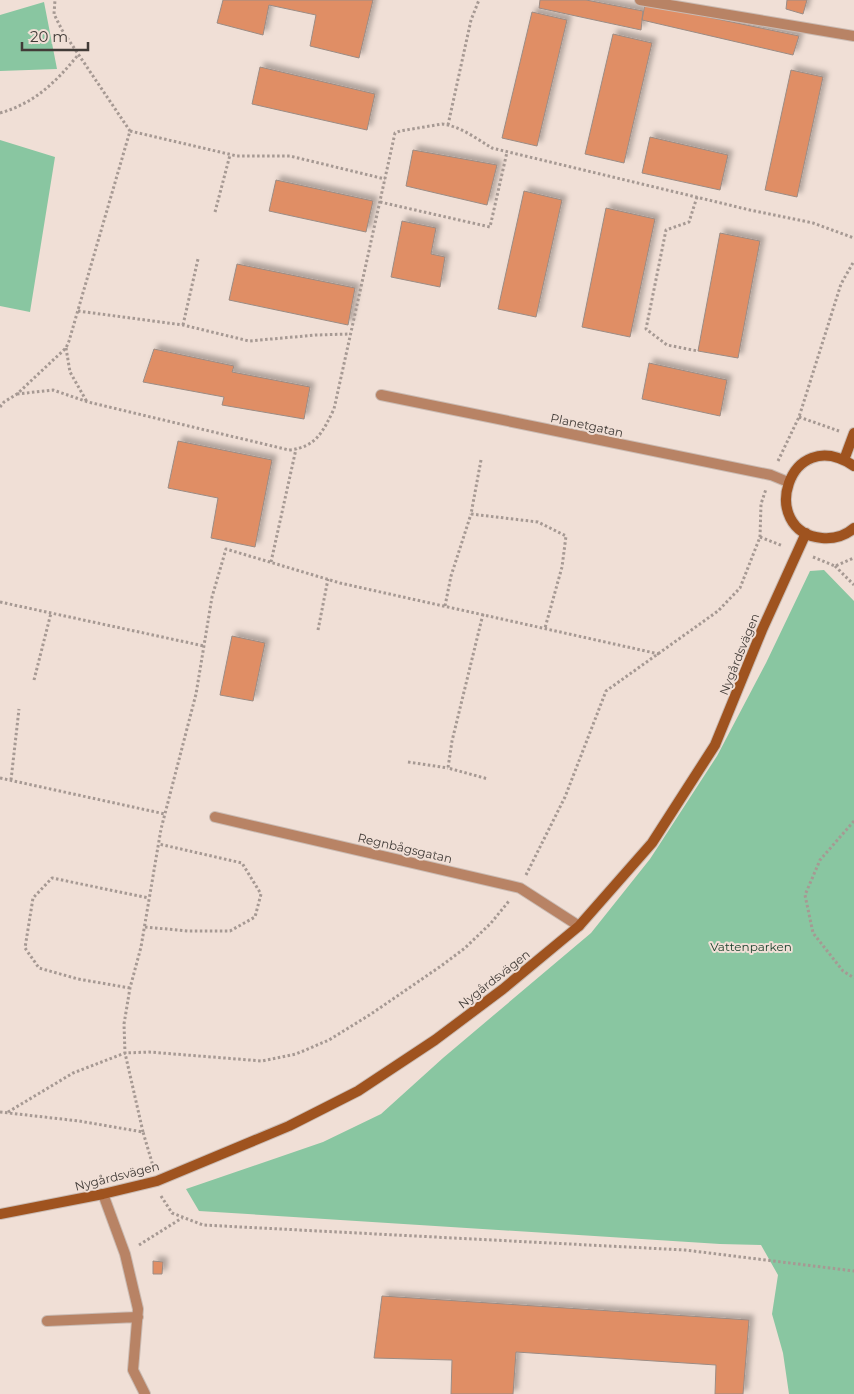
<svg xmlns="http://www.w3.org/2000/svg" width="854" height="1394" viewBox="0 0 854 1394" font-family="Montserrat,sans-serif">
<defs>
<filter id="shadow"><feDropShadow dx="4.5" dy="-4.5" stdDeviation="2.5" flood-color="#0004"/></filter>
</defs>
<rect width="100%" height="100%" fill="#f0dfd6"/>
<path fill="#89c6a1" d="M44 2 57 69 0 71V15Z
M0 140 55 157 30 312 0 306Z
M824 570 854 601V1394H789L783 1353 772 1314 778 1275 761 1245 720 1244 199 1211 186 1189 323 1142 381 1114 443 1058 591 933 650 859 717 756 766 663 810 571Z"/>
<path fill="#e08e65" stroke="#9c8c84" filter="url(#shadow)" d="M223 0H373L359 58 310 46 316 15 269 5 263 35 217 23Z
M540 0H586L643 11 641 30 539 8Z
M787 0H807L803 14 786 9Z
M645 4 799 36 793 55 642 20Z
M532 12 567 20 537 146 502 138Z
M613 34 652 43 624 163 585 154Z
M260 67 375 94 367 130 252 104Z
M791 70 823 77 797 197 765 190Z
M650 137 728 155 720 190 642 173Z
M413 150 497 165 487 205 406 186Z
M276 180 373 201 366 232 269 211Z
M524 191 562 200 536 317 498 309Z
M606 208 655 219 630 337 582 327Z
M402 221 436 228 431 254 445 257 440 287 391 277Z
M720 233 760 241 738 358 698 351Z
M237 264 355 288 348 325 229 300Z
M154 349 234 366 232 372 310 387 304 419 222 405 224 397 143 382Z
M649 363 727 380 720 416 642 399Z
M178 441 272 460 255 547 211 538 218 498 168 488Z
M232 636 265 643 253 701 220 695Z
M153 1261 163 1262 162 1274H153Z
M382 1296 749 1320 743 1394H715L716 1365 516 1352 513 1394H451L452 1360 374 1358Z"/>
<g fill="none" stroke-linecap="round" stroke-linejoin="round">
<defs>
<path id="lane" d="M103 1194 125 1254 138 1309 133 1370 145 1394
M47 1321 138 1317"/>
<path id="street" d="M640 0 854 36
M381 395 771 475 788 482
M215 817 520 888 579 926"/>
<path id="secondary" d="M844 460 854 433
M854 466C788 422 757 532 822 538 834 539 845 536 854 528
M0 1214 103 1194 157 1181 289 1126 358 1091 435 1040 503 989 579 926 652 843 715 745 762 630 806 533"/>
</defs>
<use href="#lane" stroke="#cabbb3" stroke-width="12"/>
<use href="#street" stroke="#cabbb3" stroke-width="12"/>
<use href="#secondary" stroke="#cabbb3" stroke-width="12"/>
<path stroke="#a69993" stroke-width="3" stroke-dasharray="2.5 2.5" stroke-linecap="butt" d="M0 113C35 103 56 82 78 55
M448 125 471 20 479 0
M130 131 237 156H290L385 179
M697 197 689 222 666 230 646 329 667 345 698 351
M380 202 490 227 507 152
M215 212 230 155
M78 311 183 325 249 341 316 335 350 334
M183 325 198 259
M66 348 70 372 87 402
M17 394 53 390 88 402 289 450C317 447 323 431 334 409L395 133 400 131 442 124C460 126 477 139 492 148L750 210 813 223 854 238
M0 407 4 402 17 394 66 348 69 341 130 131 62 30 54 14 55 0
M799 417 839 431
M481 460 471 514 538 522 566 536 562 567 545 628
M778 461 799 417 841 284 854 261
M760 537 783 546
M813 557 835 566 854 558
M271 562 296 449
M835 566 854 585
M0 602 204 646
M445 606 451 576 471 514
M483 614 452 741 448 768 488 779
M318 630 328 579
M34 680 51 613
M408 762 448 768
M0 778 165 814
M11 780 19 709
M854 821 820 860 805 895 813 933 843 971 854 978
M526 875 565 797 606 691 718 611 740 588 760 537 761 504 766 489
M145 927 188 931H230L255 917 261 894 242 863 159 844
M130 988 78 979 39 968 25 948 33 898 52 878 149 898
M0 1112 79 1121 143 1132 153 1166
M8 1112 73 1073 125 1053 149 1052 262 1061 296 1054 329 1040 371 1014 441 966 465 948 491 923 509 901
M143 1132 125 1053 124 1024 130 988 141 947 161 829 196 694 212 597 226 549 340 583 659 654
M161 1196 172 1213 203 1225 685 1250 854 1271
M139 1245 182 1218"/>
<use href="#lane" stroke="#b88365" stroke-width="10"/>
<use href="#street" stroke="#b88365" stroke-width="10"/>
<use href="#secondary" stroke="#9f531f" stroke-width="10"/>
</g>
<g text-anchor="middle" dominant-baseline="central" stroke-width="4" stroke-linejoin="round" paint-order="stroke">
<g font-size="12" fill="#413b37" stroke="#f0dfd6">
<text transform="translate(587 425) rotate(12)">Planetgatan</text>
<text transform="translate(739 654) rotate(-68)">Nygårdsvägen</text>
<text transform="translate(405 848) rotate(13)">Regnbågsgatan</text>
<text transform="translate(494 979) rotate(-38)">Nygårdsvägen</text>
<text transform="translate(117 1176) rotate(-14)">Nygårdsvägen</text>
</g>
<g font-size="12" fill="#1b422d" stroke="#f0dfd6">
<text x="751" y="946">Vattenparken</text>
</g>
</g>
<path d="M22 42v8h66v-8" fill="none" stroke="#413b37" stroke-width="2.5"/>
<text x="30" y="42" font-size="15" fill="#413b37" stroke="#f0dfd6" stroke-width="4" paint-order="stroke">20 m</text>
</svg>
